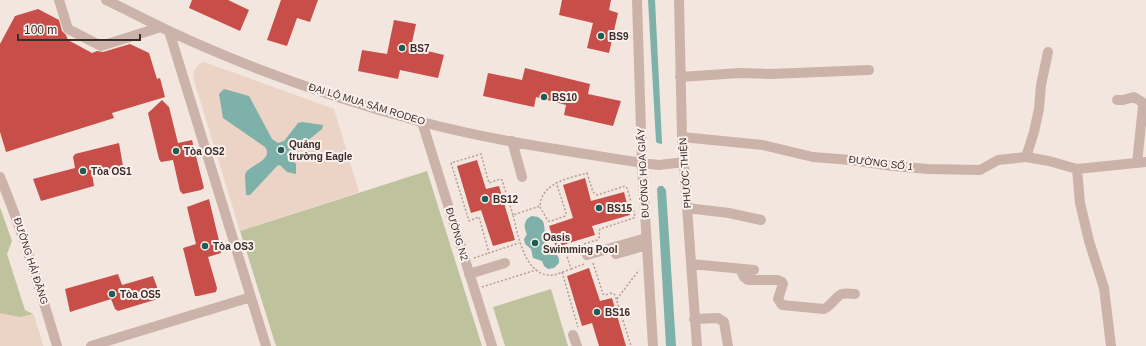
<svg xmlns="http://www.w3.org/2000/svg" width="1146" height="346" viewBox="0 0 1146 346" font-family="Helvetica,sans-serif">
<rect width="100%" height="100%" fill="#f3e6df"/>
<path fill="#bec39e" d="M427 171 482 346H276L240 231Z
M0 207 12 241 7 254 25 310 33 314 43 346H0Z
M551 289 568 346H505L493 307Z"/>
<path fill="#ebd3c6" d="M204 62 334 109 359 192 240 231 193 77 195 69 200 63Z
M0 313 20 317 33 314 43 346H0Z"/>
<path fill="#7db1a9" d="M648 0H655L662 142V144L657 143 656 141Z
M224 89 249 96 272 139 278 143 284 141 298 123 302 122 323 125 322 129 290 155V158L296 164V174L287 172 281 166 278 165 250 195H246L245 175 246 172C252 165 274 159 265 147L223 118 219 94Z
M659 186H663L666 190 676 346H666L657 189Z
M532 216 538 217 543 221C546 229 543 237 548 245 552 252 560 254 559 263L554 268 548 269 544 266 542 261 533 258 531 249 525 244 524 239 527 234C523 227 524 219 532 216Z"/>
<path fill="#c84e49" d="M192 0H228L249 10 240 31 189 8Z
M281 0H318L310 22 297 18 287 46 267 40Z
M562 0H611L609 10 618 13 609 53 587 48 593 23 559 15Z
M38 9 59 20 62 31 66 35 68 40 92 53 97 51 103 52 130 44 149 53 157 79 160 78 165 97 112 113 114 118 6 152 0 132V44L15 16Z
M394 20 416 24 411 47 444 55 438 78 400 70 398 79 358 71 362 50 387 54Z
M525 68 590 84 588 94 621 101 613 126 564 115 566 105 536 97 534 107 483 96 488 73 522 80Z
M162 100 169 107 178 143 192 140 204 188 201 190 183 194 180 191 173 160 161 162 159 159 148 113Z
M119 143 123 166 92 174 94 186 41 201 33 179 75 168 73 157 75 154Z
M477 160 486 189 499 186 515 240 493 246 481 210 471 213 457 166Z
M585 178 591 201 624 192 630 215 592 226 595 235 556 247 549 226 573 218 563 185Z
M209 199 221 249V253L208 257 217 288 216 292 198 296H195L183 248 196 244 187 207Z
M589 268 600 301 612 298 626 346H599L592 323 582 326 567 276Z
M118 274 122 285 153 276 161 298 118 311 115 309 111 299 70 312 65 289Z"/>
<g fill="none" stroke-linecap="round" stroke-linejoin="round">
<path stroke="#b89d94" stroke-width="1.5" stroke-dasharray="2 2" stroke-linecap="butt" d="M587 173 593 192 597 195 625 186 627 188 635 216 634 218 600 229 599 232 600 236 597 240 567 249 566 253 571 269C565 271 559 274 553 275 525 278 518 235 513 215L540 206C541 183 569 178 587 173Z
M540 207 548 221H551L565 216 566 213 556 182
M513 215 502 180 500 179 489 183 481 154 451 163 469 221 479 217 489 253 519 243
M474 258 489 253
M593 263 603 294 605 295 612 293 615 295 631 346
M571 269 584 264
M562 272 578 327
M482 287 536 270
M617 299 639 270"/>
<path stroke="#ccb3aa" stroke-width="10" d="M59 0 68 29 101 46 161 27
M106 0C127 10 148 21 169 31 248 68 337 99 422 122 494 141 569 151 642 163L659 165 684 162
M637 0 642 163 653 346
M679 0 682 137 697 346
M169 31 266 346
M680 77 740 73 770 74 869 70
M1117 100H1123L1134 97 1142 102 1143 106 1137 163
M422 122 492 346
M682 137 763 145 813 157 851 160 893 166 928 169 980 170 998 160 1026 157 1049 161 1077 169 1146 162
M512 141 522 177
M1026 157 1034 132 1039 109 1041 85 1048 52
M1077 169 1080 203 1089 241 1104 288 1111 346
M0 177C23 232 40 289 57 346
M687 208 729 213 761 220
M616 254 647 245
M587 255 646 238
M691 264 754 270
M740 269 744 277 748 280H777L782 282 783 284 778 299 782 305 824 309C831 306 836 296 842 294 846 293 851 294 855 294
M469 274 505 263
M694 319 718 318 724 322 728 346
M573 335 577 346
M91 346 251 297"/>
</g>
<g fill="#1e5c54" stroke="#fbf1ec" stroke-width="1.5">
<circle cx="601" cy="36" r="4"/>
<circle cx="402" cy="48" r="4"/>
<circle cx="544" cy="97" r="4"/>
<circle cx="281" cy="150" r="4"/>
<circle cx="176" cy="151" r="4"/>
<circle cx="83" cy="171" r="4"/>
<circle cx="485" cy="199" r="4"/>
<circle cx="599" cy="208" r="4"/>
<circle cx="535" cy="243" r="4"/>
<circle cx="205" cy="246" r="4"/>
<circle cx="112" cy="294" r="4"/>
<circle cx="597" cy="312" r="4"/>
</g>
<g text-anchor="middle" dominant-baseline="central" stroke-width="4" stroke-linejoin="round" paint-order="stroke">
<g font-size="10" font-weight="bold" fill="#392c2a" stroke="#fbf1ec" text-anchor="start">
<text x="609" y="36">BS9</text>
<text x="410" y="48">BS7</text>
<text x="552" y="97">BS10</text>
<text x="289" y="144">Quảng<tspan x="289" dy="12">trường Eagle</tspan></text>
<text x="184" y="151">Tòa OS2</text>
<text x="91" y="171">Tòa OS1</text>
<text x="493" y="199">BS12</text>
<text x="607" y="208">BS15</text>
<text x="543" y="237">Oasis<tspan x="543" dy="12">Swimming Pool</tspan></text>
<text x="213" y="246">Tòa OS3</text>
<text x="120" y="294">Tòa OS5</text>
<text x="605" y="312">BS16</text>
</g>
<g font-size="10" fill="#392c2a" stroke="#fbf1ec">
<text transform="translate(367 104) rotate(17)">ĐẠI LỘ MUA SẮM RODEO</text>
<text transform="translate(881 163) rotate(7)">ĐƯỜNG SỐ 1</text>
<text transform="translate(643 173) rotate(-93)">ĐƯỜNG HOA GIẤY</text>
<text transform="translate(685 173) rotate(-94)">PHƯỚC THIỆN</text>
<text transform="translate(457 234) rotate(73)">ĐƯỜNG N2</text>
<text transform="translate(31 261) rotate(72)">ĐƯỜNG HẢI ĐĂNG</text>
</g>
</g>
<path d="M18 34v6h122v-6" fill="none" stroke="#392c2a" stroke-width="2"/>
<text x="24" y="34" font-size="12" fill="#392c2a" stroke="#fbf1ec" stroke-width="3" paint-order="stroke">100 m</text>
</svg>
